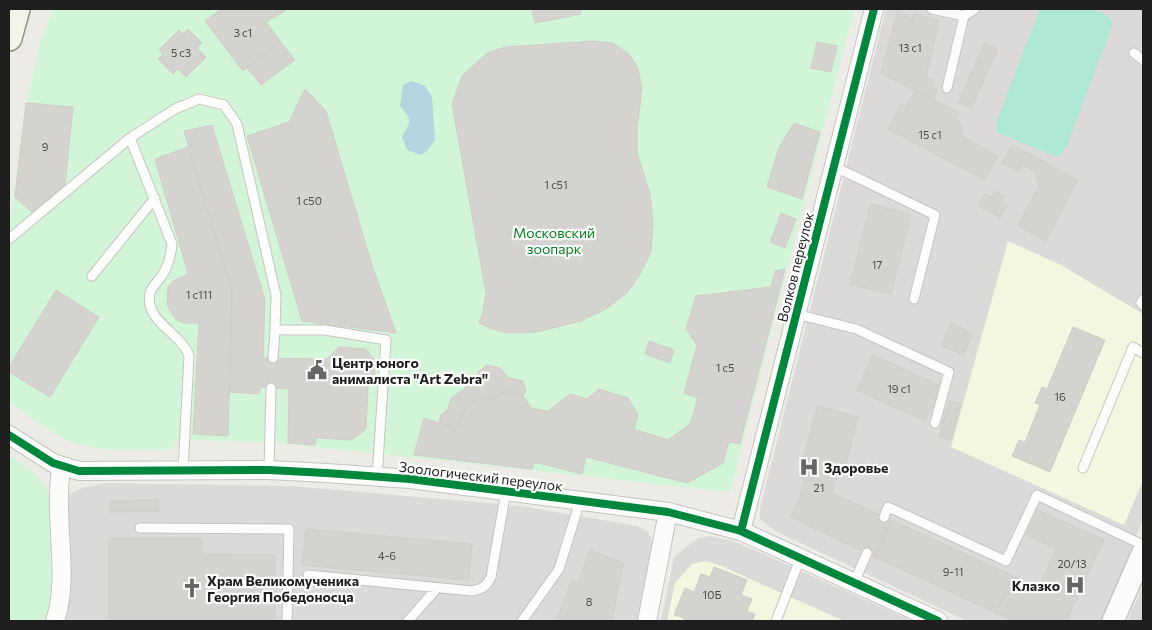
<svg xmlns="http://www.w3.org/2000/svg" width="1152" height="630" viewBox="0 0 1152 630" font-family="Commissioner,sans-serif">
<rect width="100%" height="100%" fill="#ecebe6"/>
<path fill="#dbdad8" d="M886 9H1143V520L1101 621H967L775 531 760 519V509Z
M107 483 292 486 520 506 637 526 648 532 653 541 654 553 639 621H63L70 585 68 499 70 494 82 488Z
M711 536 733 541 754 550 912 621H661L674 557 698 538Z
M1143 585V621H1129V617Z"/>
<path fill="#f4f6e0" d="M1008 241 1061 265 1143 314V481L1124 525 951 447Z
M706 561 719 565 844 621H667L675 583 692 564Z"/>
<path fill="#dadad8" d="M272 497 275 621H109L108 500Z"/>
<path fill="#d2f4d7" d="M53 9H854L730 492 270 442 175 440 174 449C140 449 99 454 67 440 46 430 27 415 9 401V229L26 104 40 44Z
M9 455C25 466 41 474 49 493L53 595 46 621H9Z"/>
<path fill="#aee7d6" d="M1040 9C1061 9 1100 2 1113 23L1067 146 1060 156H1054L996 132 997 120Z"/>
<path fill="#b8d4e1" d="M411 81 424 85 432 97 435 140 427 151 421 155 407 150 402 137C411 120 413 122 400 106L403 85Z"/>
<path fill="#d4d3cf" stroke="#d0cdc7" d="M221 9H288L266 22 280 41 243 71 205 21Z
M532 9H580L581 14 535 23Z
M898 10 912 20 914 14 939 21 926 78 934 80 932 87 937 89 934 100 881 73Z
M188 29 202 43 197 48 206 57 186 77 178 69 173 74 158 59 163 54 159 50 179 30 183 34Z
M280 41 295 60 261 85 247 68Z
M594 41 613 43 629 54 638 68 642 89 637 129V152L650 194 653 223 651 252 639 276 627 293 606 309 581 321 536 332 508 333 492 329 479 323 483 313 486 293 452 104 462 76 487 53 505 47Z
M817 42 837 46 831 72 811 68Z
M985 43 998 49 971 108 958 102Z
M305 89 326 111 372 265 396 333 302 321 247 136 289 122Z
M915 90 959 113 956 120 959 122 963 132 961 136 998 156 985 180 888 129 901 104 906 107Z
M26 103 73 107 65 185 32 212 15 197Z
M794 123 820 132 802 199 767 187 779 147Z
M212 125 265 300 263 358 327 359 339 347 366 349 375 360V381L368 388 366 429 352 440 316 438 315 445 288 443 289 389 261 387 259 394 229 392 232 291 184 131Z
M1012 145 1078 180 1046 241 1018 226 1039 186 1035 171 1022 165 1019 172 1002 163Z
M188 147 232 291 228 436 193 434 199 323H183L175 319 167 305 168 288 173 281 188 274 155 159Z
M995 191 1005 196 1001 202 1007 205 1000 217 979 206 985 194 992 197Z
M871 204 911 215 891 294 850 284Z
M781 213 796 219 785 248 770 242Z
M785 269 740 444 729 442 723 463 687 483 586 457 582 474 534 462 532 469 414 455 424 418 458 429 464 409 479 398 493 399 505 391 523 396 531 408 548 411 570 394 587 399 599 389 628 398 638 415 634 429 668 440 690 424 698 398 684 393 697 345 686 329 696 296 771 287 775 271Z
M56 290 99 317 50 397 9 372V367Z
M951 323 973 334 963 355 941 345Z
M1073 327 1105 340 1050 472 1012 456 1019 440 1025 442 1040 405 1035 403 1042 387 1047 389Z
M649 341 674 350 670 363 645 354Z
M873 355 941 386 925 421 857 390Z
M487 365 500 368 509 378 523 381 526 390 523 396 505 391 493 399 479 398 464 409 458 429 439 423 441 415 448 409 451 398 475 381 479 371Z
M949 401 961 404 951 440 939 437Z
M817 406 858 417 846 464 841 463 832 493 891 520 875 557 791 517 806 481 799 477Z
M158 500 159 511 110 512 109 501Z
M1038 510 1104 540 1066 621H1014L996 613 1013 576 1038 588 1056 549 1026 535Z
M891 520 1013 576 996 613 875 557Z
M306 529 472 544 469 580 302 565Z
M109 538H202V554L275 555V621H109Z
M590 550 623 563 612 621H556L572 579 578 582Z
M714 567 747 580 741 595 752 599 747 611 755 614 752 621H683L684 618 674 615 685 588 694 592 701 574 710 577Z"/>
<g fill="none" stroke-linecap="round" stroke-linejoin="round">
<defs>
<path id="service" d="M932 9 964 16 947 88
M964 16 975 9
M1134 53 1143 60
M130 138 172 244C171 256 168 267 161 277 157 282 152 287 150 293 144 322 181 332 189 356L183 470
M833 166 935 215 914 299
M9 239 130 138 175 109 199 99 224 105 237 124 276 295 275 330H325L386 340 377 477
M92 276 155 198
M1143 300 1141 303 1143 305
M796 314 856 329 949 372 935 423
M273 358 275 330
M1083 468 1133 347 1143 353
M269 470 271 388
M884 517 888 507 1006 561 1037 495 1143 545
M140 528 289 529 287 621
M308 575 472 591C482 589 486 587 491 577L506 491
M854 583 867 553
M408 621 437 588
M522 621 559 569 580 501
M776 621 800 559"/>
<path id="minor" d="M9 435 53 463 79 471 269 470 326 473 410 479 668 512 741 531 938 621
M741 531 874 9
M55 621C67 585 59 544 59 506 58 493 60 480 61 468
M647 621 668 512"/>
<path id="tertiary" d="M1113 621 1143 552"/>
<path id="secondary" d="M9 38 17 9"/>
</defs>
<use href="#service" stroke="#c5c4c2" stroke-width="11"/>
<use href="#minor" stroke="#c5c4c2" stroke-width="20"/>
<use href="#tertiary" stroke="#c5c4c2" stroke-width="24"/>
<use href="#secondary" stroke="#92977d" stroke-width="28"/>
<use href="#service" stroke="#fcfcfb" stroke-width="9"/>
<use href="#minor" stroke="#fcfcfb" stroke-width="18"/>
<use href="#tertiary" stroke="#fcfcfb" stroke-width="21"/>
<use href="#secondary" stroke="#f2f4e9" stroke-width="25"/>
<defs>
<path id="cycleway" d="M9 435 53 463 79 471 269 470 326 473 410 479 668 512 741 531 938 621
M741 531 874 9"/>
</defs>
<use href="#cycleway" stroke="#fff" stroke-width="11"/>
<use href="#cycleway" stroke="#00873e" stroke-width="8"/>
</g>
<defs>
<symbol id="civic-bare" viewBox="-9 -9 18 18"><path d="M-.6-6.5H3V-4.5H.6V-3L4-1V1h2V6H-6V1h2V-1L-.6-3ZM-1.2 2.5V6h2.4V2.5Z" fill="#666664" stroke="#fff" stroke-width="2.5" paint-order="stroke"/></symbol>
<symbol id="hospital-bare" viewBox="-9 -9 18 18"><path d="M-5-5h3v3.5h4V-5h3V5h-3V1.5h-4V5h-3Z" fill="#666664" stroke="#fff" stroke-width="2.5" paint-order="stroke"/></symbol>
<symbol id="church-bare" viewBox="-9 -9 18 18"><path d="M-1.2-6h2.4v3.5h3.3v2.4h-3.3V6h-2.4V-.1h-3.3v-2.4h3.3Z" fill="#666664" stroke="#fff" stroke-width="2.5" paint-order="stroke"/></symbol>
</defs>
<g fill-rule="evenodd">
<use href="#civic-bare" x="303" y="356" width="28" height="28"/>
<use href="#hospital-bare" x="795" y="453" width="28" height="28"/>
<use href="#hospital-bare" x="1061" y="571" width="28" height="28"/>
<use href="#church-bare" x="178" y="574" width="28" height="28"/>
</g>
<g text-anchor="middle" dominant-baseline="central" stroke-width="4.5" stroke-linejoin="round" paint-order="stroke">
<g font-size="11" fill="#4c4b4a">
<text x="243" y="32">3 с1</text>
<text x="910" y="47">13 с1</text>
<text x="181" y="52">5 с3</text>
<text x="930" y="134">15 с1</text>
<text x="45" y="146">9</text>
<text x="556" y="184">1 с51</text>
<text x="309" y="200">1 с50</text>
<text x="877" y="264">17</text>
<text x="199" y="294">1 с111</text>
<text x="725" y="367">1 с5</text>
<text x="899" y="388">19 с1</text>
<text x="1060" y="396">16</text>
<text x="819" y="487">21</text>
<text x="387" y="555">4-6</text>
<text x="1072" y="563">20/13</text>
<text x="953" y="571">9-11</text>
<text x="712" y="594">10Б</text>
<text x="589" y="601">8</text>
</g>
<g font-size="14" fill="#06821f" stroke="#fff">
<text x="554" y="232">Московский<tspan x="554" dy="16">зоопарк</tspan></text>
</g>
<g font-size="14" fill="#1e1e1e" stroke="#fff">
<text transform="translate(795 267) rotate(-76)">Волков переулок</text>
<text transform="translate(481 476) rotate(7)">Зоологический переулок</text>
</g>
<g font-size="14" font-weight="bold" fill="#1e1e1e" stroke="#fff" text-anchor="start">
<text x="332" y="362">Центр юного<tspan x="332" dy="16">анималиста "Art Zebra"</tspan></text>
<text x="824" y="467">Здоровье</text>
<text x="207" y="580">Храм Великомученика<tspan x="207" dy="16">Георгия Победоносца</tspan></text>
<text x="1060" y="585" text-anchor="end">Клазко</text>
</g>
</g>
<rect width="1152" height="630" fill="none" stroke="#1e1e1e" stroke-width="20"/>
</svg>
